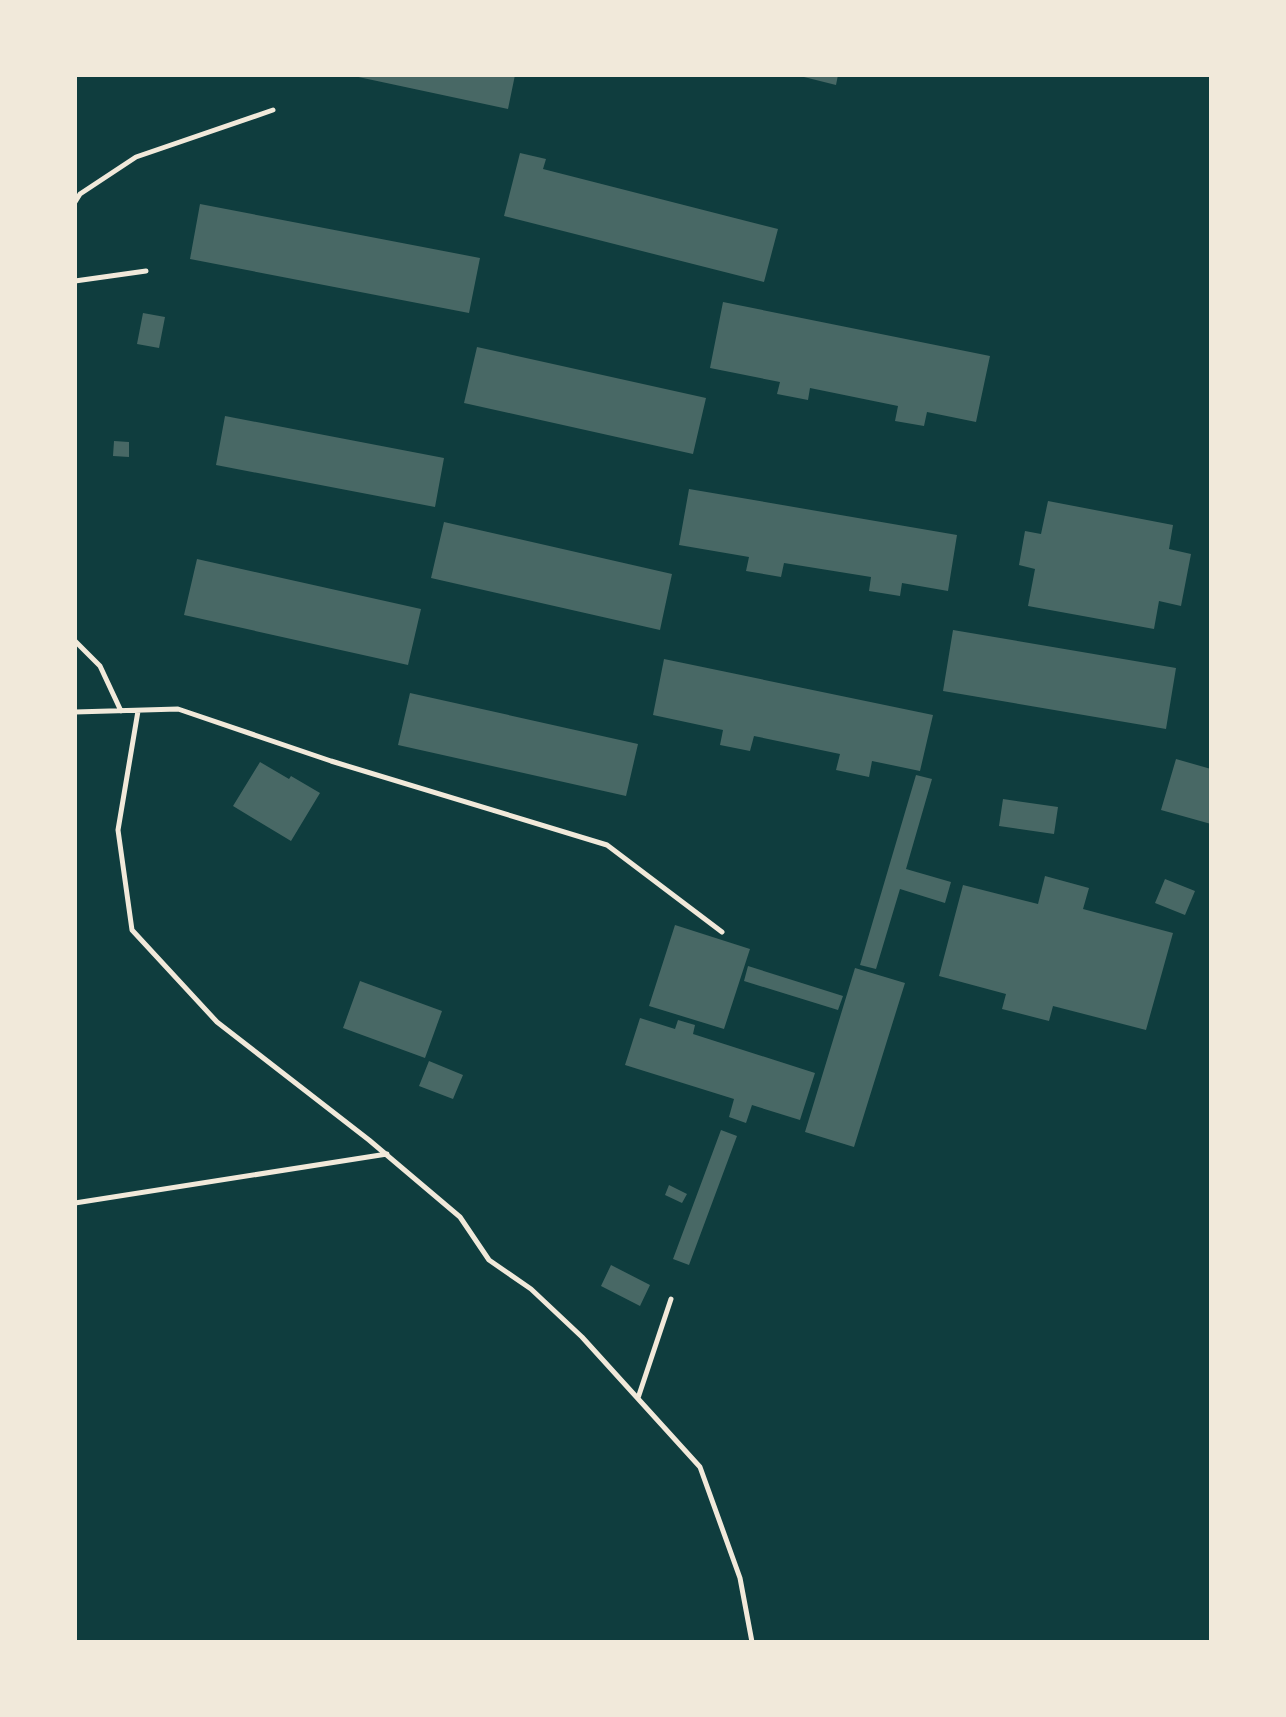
<svg xmlns="http://www.w3.org/2000/svg" width="1286" height="1717" viewBox="0 0 1286 1717" font-family="Figtree,sans-serif">
<rect width="100%" height="100%" fill="#0f3d3e"/>
<path fill="#486865" d="M349 75H515L508 109Z
M796 75H838L836 85Z
M520 153 546 159 543 169 778 229 764 282 504 216Z
M200 204 480 258 469 313 190 259Z
M723 302 990 356 976 422 927 412 924 426 895 421 898 406 810 388 808 400 777 394 780 382 710 368Z
M143 313 165 317 159 348 137 344Z
M477 347 706 398 693 454 464 403Z
M225 416 444 458 435 507 216 465Z
M114 441 129 442V457L113 456Z
M689 489 957 535 948 591 902 583 900 596 869 591 871 577 784 563 781 577 746 571 749 557 679 545Z
M1048 501 1173 525 1169 549 1191 554 1181 606 1159 601 1154 629 1028 606 1035 569 1019 565 1025 531 1041 534Z
M444 522 672 574 660 630 431 578Z
M197 559 421 609 408 665 184 615Z
M953 630 1176 668 1166 729 943 691Z
M664 659 933 715 920 771 872 761 869 777 836 770 840 754 754 736 750 751 720 745 723 730 653 715Z
M410 693 638 744 626 796 398 745Z
M1176 759 1211 769V824L1161 810Z
M260 762 289 779 291 776 320 793 291 841 233 806Z
M916 775 932 779 906 869 951 882 945 903 900 889 876 969 860 965Z
M1003 799 1058 807 1054 834 999 826Z
M1045 876 1089 888 1083 909 1173 933 1146 1030 1053 1006 1049 1021 1002 1009 1006 994 939 976 963 885 1038 904Z
M1165 879 1195 891 1185 915 1155 903Z
M675 925 750 949 724 1029 649 1006Z
M748 966 843 996 838 1010 744 981Z
M855 968 905 983 854 1147 805 1132Z
M360 981 442 1011 425 1058 343 1028Z
M640 1018 675 1029 678 1020 695 1025 693 1034 815 1073 800 1120 752 1105 746 1123 729 1117 734 1099 625 1065Z
M429 1061 463 1075 453 1099 419 1086Z
M721 1130 737 1136 689 1265 673 1259Z
M669 1185 687 1194 682 1203 665 1195Z
M611 1265 650 1285 640 1306 601 1286Z"/>
<g fill="none" stroke-linecap="round" stroke-linejoin="round">
<path stroke="#f1e9da" stroke-width="5" d="M75 202 80 194 136 157 273 110
M75 281 146 271
M75 641 100 666 121 711
M138 711 118 830 132 930 217 1022 369 1140 460 1217 489 1260 531 1289 582 1337 700 1467 740 1578 752 1642
M75 712 178 709 331 761 607 845 722 932
M75 1203 387 1154
M638 1398 671 1299"/>
</g>
<rect width="1286" height="1717" fill="none" stroke="#f1e9da" stroke-width="154"/>
</svg>
